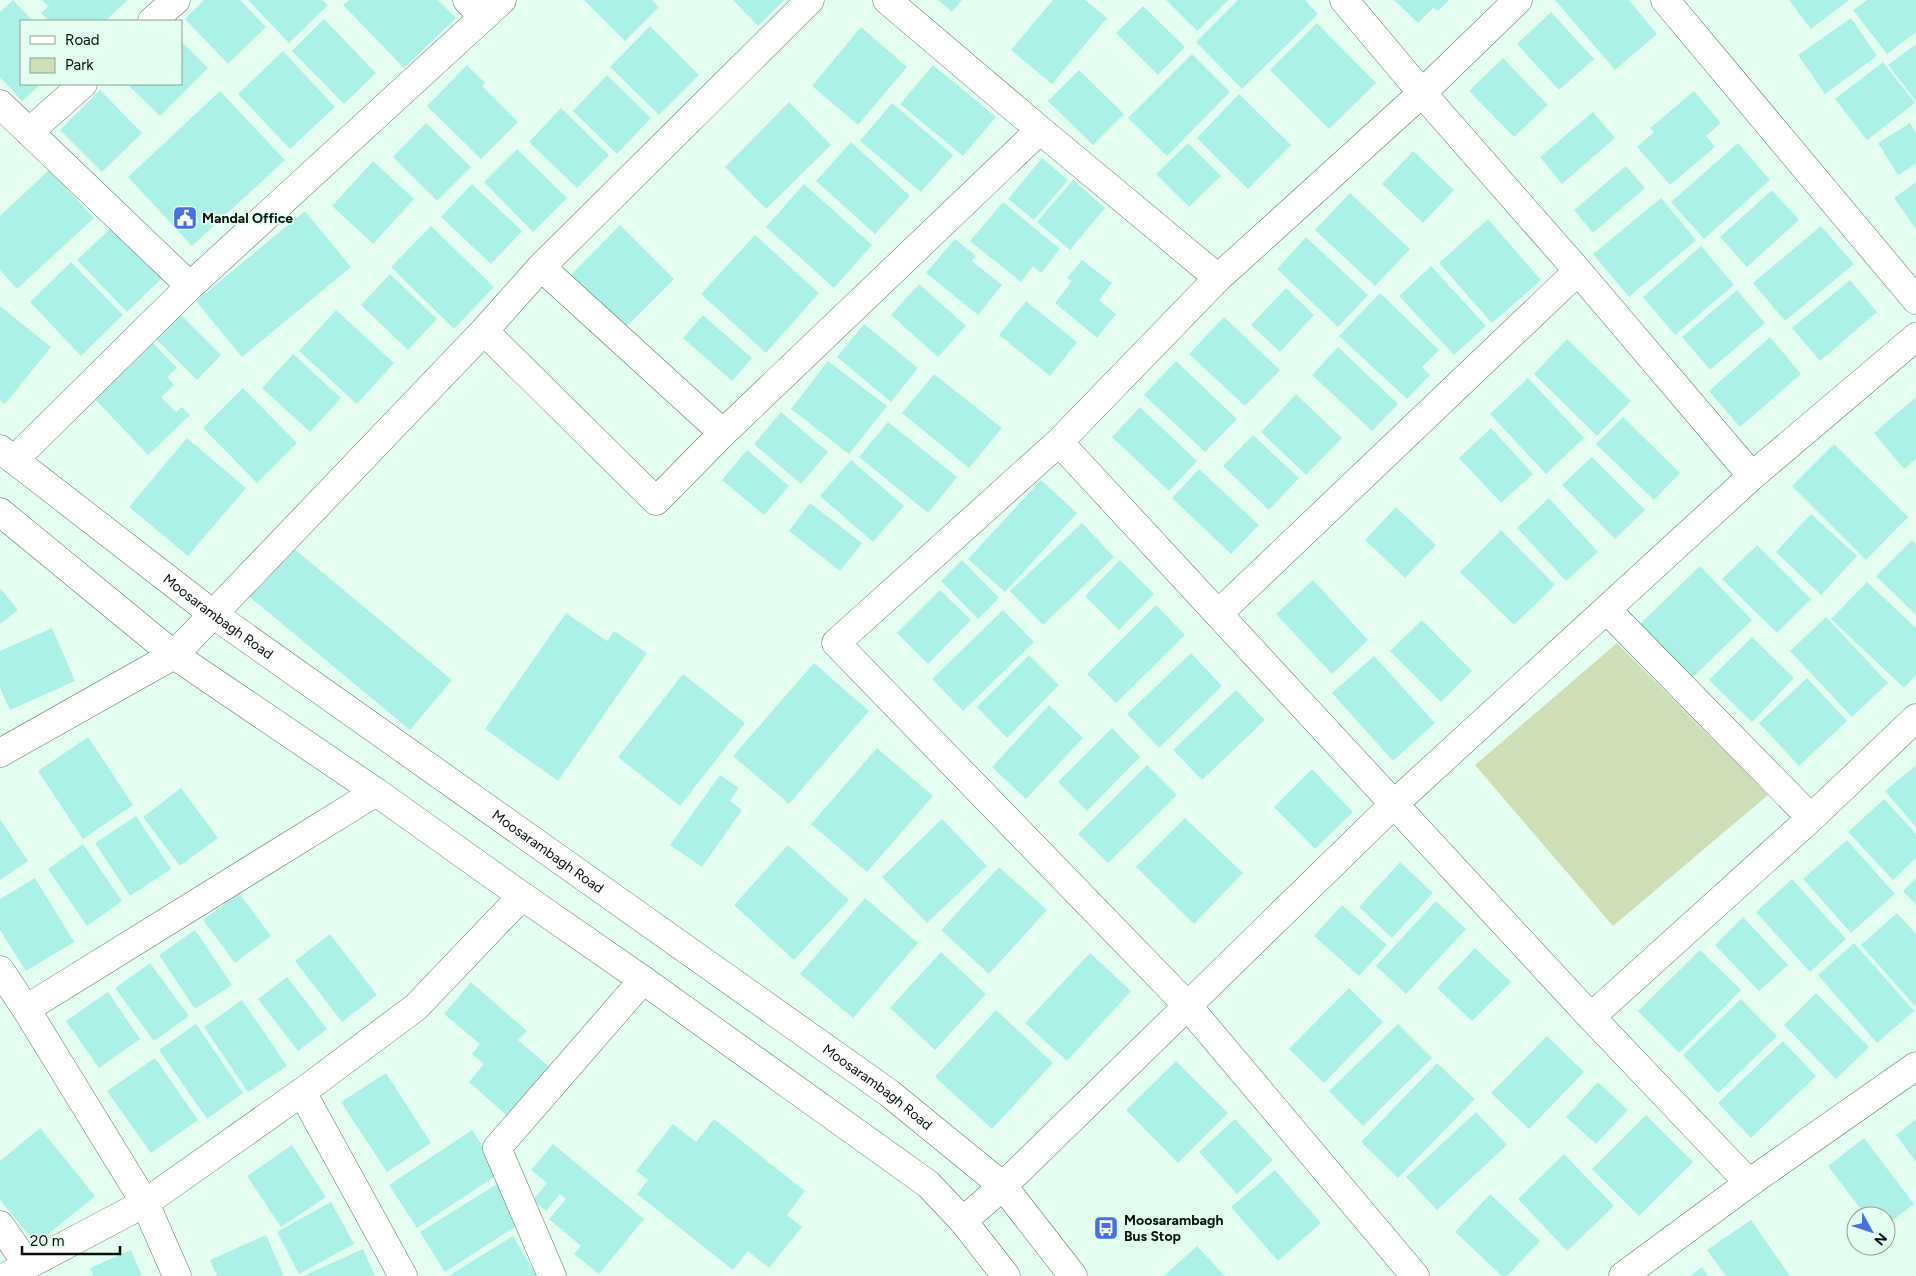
<svg xmlns="http://www.w3.org/2000/svg" width="1916" height="1276" viewBox="0 0 1916 1276" font-family="Figtree,sans-serif">
<rect width="100%" height="100%" fill="#e4fff2"/>
<path fill="#cfdfb5" d="M1617 643 1768 795 1613 926 1475 765Z"/>
<path fill="#acf1e7" d="M13 0 33 21H21V84H41L22 101 0 77V12Z
M42 0H128L105 21H49L41 13 48 6Z
M204 0H240L266 27 228 64 185 19Z
M248 0H322L328 5 289 43Z
M349 0H438L456 18 404 68 343 5Z
M584 0H652L659 7 625 41Z
M733 0H784L758 26Z
M938 0H962L952 12Z
M1053 0H1085L1107 18 1052 84 1011 50Z
M1166 0H1228L1197 31Z
M1238 0H1305L1318 14 1242 89 1196 42Z
M1394 0H1449L1438 11 1433 8 1418 23Z
M1555 0H1629L1657 34 1615 70Z
M1789 0H1849L1811 29Z
M1867 0H1916V32L1887 54 1853 10Z
M1143 6 1185 47 1158 75 1116 33Z
M1551 12 1594 59 1559 90 1517 44Z
M1851 18 1877 56 1825 94 1798 55Z
M324 19 376 73 344 104 292 51Z
M1317 23 1376 83 1329 129 1270 70Z
M650 26 699 75 659 115 610 67Z
M861 27 907 67 858 125 812 86Z
M181 41 208 68 160 116 127 84H181Z
M1916 44V101L1888 65Z
M283 51 335 107 290 149 238 94Z
M1192 54 1230 92 1167 156 1128 118Z
M1503 58 1548 105 1514 137 1469 91Z
M1883 62 1915 103 1867 140 1835 99Z
M467 65 485 83 482 86 518 122 481 159 427 106Z
M933 65 996 117 963 156 900 104Z
M1079 70 1124 114 1093 145 1048 101Z
M607 75 651 118 617 154 573 111Z
M100 90 142 133 102 172 60 130Z
M220 91 285 160 192 246 128 177Z
M1694 91 1721 123 1706 136 1715 147 1670 185 1637 147 1654 132 1650 128Z
M1239 94 1291 145 1248 189 1197 138Z
M789 102 831 145 766 209 725 167Z
M892 103 953 155 921 192 860 141Z
M561 108 609 155 577 188 529 142Z
M1593 112 1615 138 1562 184 1540 157Z
M426 123 471 167 437 201 393 157Z
M1910 123 1916 133V164L1898 175 1878 143Z
M851 142 910 196 875 234 816 181Z
M1188 143 1221 176 1189 207 1156 174Z
M1738 143 1770 180 1704 239 1671 202Z
M517 149 567 198 533 232 484 182Z
M1413 151 1454 190 1423 223 1382 184Z
M1042 158 1068 180 1034 220 1008 199Z
M373 161 414 199 373 244 332 206Z
M1626 166 1645 188 1593 233 1574 210Z
M49 170 94 218 17 289 0 270V216Z
M1073 180 1105 208 1070 250 1037 222Z
M1916 182V229L1894 198Z
M472 184 522 231 491 264 441 217Z
M804 184 872 245 834 288 766 227Z
M1772 190 1799 220 1747 267 1720 237Z
M1350 193 1410 249 1375 286 1315 230Z
M1661 198 1696 240 1629 297 1593 254Z
M1003 202 1060 249 1041 273 1033 266 1021 282 970 241Z
M305 211 351 267 242 357 196 301Z
M1488 219 1541 280 1492 323 1439 263Z
M620 225 674 279 622 331 568 278Z
M113 226 162 278 127 312 77 260Z
M431 226 494 287 454 329 391 267Z
M1821 226 1854 264 1785 321 1753 283Z
M755 235 819 293 766 353 701 294Z
M1306 237 1368 295 1338 327 1277 269Z
M955 239 976 256 972 261 1002 285 978 315 926 273Z
M1701 246 1734 285 1675 335 1643 297Z
M1082 260 1112 283 1099 300 1116 314 1097 338 1055 303 1072 281 1067 278Z
M71 262 123 315 81 356 30 302Z
M1431 266 1486 326 1454 355 1399 296Z
M390 274 437 319 408 350 361 305Z
M1850 280 1877 312 1820 361 1792 328Z
M919 284 966 326 938 357 891 315Z
M1286 288 1314 315 1280 352 1251 325Z
M1737 290 1765 323 1710 370 1682 337Z
M1380 293 1439 350 1422 367 1430 375 1407 399 1339 336Z
M1026 301 1077 342 1050 376 999 335Z
M0 306 51 347 5 404 0 400Z
M175 309 221 355 197 380 150 333Z
M336 310 394 363 357 404 299 351Z
M703 315 752 358 732 381 683 338Z
M1224 317 1280 370 1245 406 1189 354Z
M864 324 918 368 891 402 837 357Z
M1770 337 1801 374 1740 427 1709 391Z
M1567 339 1631 401 1597 436 1534 374Z
M151 341 177 368 167 377 174 385 161 397 176 412 182 407 190 415 148 455 93 397Z
M1338 347 1398 404 1372 431 1312 375Z
M293 354 341 398 310 432 262 388Z
M828 361 887 406 849 454 791 409Z
M1176 361 1237 419 1205 452 1144 395Z
M934 374 1002 428 969 468 902 413Z
M1528 378 1584 438 1546 474 1490 414Z
M243 388 297 443 257 483 203 428Z
M1296 394 1342 438 1306 475 1261 432Z
M1916 397V459L1904 469 1874 433Z
M1140 407 1197 461 1169 491 1112 437Z
M781 412 828 452 801 484 754 444Z
M1623 417 1680 473 1654 500 1596 444Z
M888 422 957 477 928 513 859 457Z
M1491 428 1533 474 1501 503 1459 458Z
M1253 435 1299 478 1269 510 1223 466Z
M187 438 246 488 188 556 129 507Z
M1834 444 1908 517 1866 560 1792 486Z
M747 450 789 486 764 515 722 480Z
M1592 457 1645 510 1615 539 1562 485Z
M851 460 904 506 873 542 820 496Z
M1199 469 1259 525 1231 554 1172 498Z
M1041 480 1077 513 1005 592 968 559Z
M1549 498 1598 552 1566 581 1517 528Z
M810 503 862 543 840 571 789 531Z
M1396 507 1436 545 1405 578 1365 540Z
M1811 514 1857 556 1821 595 1776 552Z
M1082 523 1114 557 1043 625 1010 591Z
M1501 530 1555 585 1514 625 1460 572Z
M1912 540 1916 544V615L1876 576Z
M287 543 452 680 410 730 245 593Z
M1757 545 1811 599 1777 633 1722 579Z
M962 560 999 598 978 619 941 581Z
M1120 560 1154 594 1119 630 1085 596Z
M1700 566 1752 620 1692 678 1640 624Z
M1313 580 1368 640 1332 674 1276 614Z
M1867 582 1916 628V675L1904 688 1831 619Z
M0 588 18 610 0 624Z
M940 590 971 620 928 664 897 633Z
M1156 605 1185 635 1116 703 1087 674Z
M1003 610 1034 642 963 711 932 679Z
M566 613 607 641 614 631 647 653 558 781 485 729Z
M1826 617 1888 683 1852 717 1790 651Z
M1422 620 1472 671 1441 702 1390 651Z
M52 628 75 681 10 710 0 688V651Z
M1752 637 1794 678 1752 722 1709 680Z
M1191 653 1222 686 1159 748 1127 714Z
M1029 655 1059 685 1007 738 977 707Z
M1374 656 1435 723 1393 761 1332 693Z
M814 663 869 711 789 804 733 756Z
M683 674 745 723 680 806 618 757Z
M1807 678 1847 721 1799 766 1759 723Z
M1236 690 1265 720 1202 780 1173 750Z
M1049 705 1083 738 1026 799 992 767Z
M1112 728 1140 757 1087 811 1058 782Z
M88 737 133 805 83 839 38 771Z
M877 748 933 796 867 872 811 824Z
M1147 765 1177 795 1108 863 1078 834Z
M1916 765V827L1885 791Z
M1312 769 1353 812 1315 849 1274 807Z
M720 775 739 788 730 801 742 810 702 867 670 845Z
M181 788 218 838 180 866 143 817Z
M1884 799 1916 834V858L1893 880 1848 832Z
M136 816 171 869 130 896 95 843Z
M1185 818 1243 873 1194 924 1136 867Z
M0 819 28 861 0 880Z
M942 819 987 866 927 923 882 877Z
M1847 840 1895 894 1851 933 1803 879Z
M83 844 122 901 87 926 48 869Z
M788 845 849 900 794 960 734 905Z
M1400 862 1433 893 1392 938 1359 907Z
M999 867 1047 910 989 974 941 930Z
M35 878 74 942 26 971 0 930V899Z
M1916 878V905L1903 891Z
M1792 879 1846 939 1810 972 1756 912Z
M239 893 271 936 235 963 203 920Z
M865 898 918 943 853 1018 800 974Z
M1436 901 1466 929 1406 994 1376 966Z
M1342 905 1387 945 1359 976 1314 936Z
M1897 913 1916 934V1007L1861 945Z
M1743 917 1788 965 1759 991 1715 945Z
M195 930 232 985 195 1009 159 955Z
M330 934 377 995 342 1022 295 961Z
M1854 943 1914 1011 1877 1043 1818 975Z
M1475 948 1511 982 1472 1021 1437 988Z
M1700 950 1741 990 1679 1053 1638 1011Z
M941 952 986 994 935 1050 890 1008Z
M1090 953 1131 991 1067 1061 1025 1023Z
M150 963 189 1016 154 1041 115 988Z
M287 977 327 1029 298 1051 258 999Z
M471 982 527 1031 518 1040 555 1072 513 1121 469 1082 484 1064 472 1054 480 1044 444 1014Z
M1349 988 1383 1022 1324 1083 1289 1049Z
M108 992 140 1039 99 1068 66 1021Z
M1816 993 1869 1047 1836 1079 1784 1025Z
M1741 999 1777 1036 1718 1093 1683 1055Z
M242 1000 287 1066 248 1092 204 1027Z
M996 1010 1053 1063 992 1129 935 1077Z
M196 1024 243 1093 207 1119 159 1050Z
M1398 1024 1432 1058 1363 1126 1329 1091Z
M1547 1036 1584 1072 1529 1129 1491 1093Z
M1783 1041 1816 1076 1751 1138 1718 1103Z
M155 1058 198 1120 151 1153 107 1091Z
M1176 1061 1228 1113 1178 1163 1126 1110Z
M1437 1063 1475 1099 1398 1178 1361 1142Z
M386 1073 431 1143 387 1172 341 1102Z
M1598 1082 1628 1110 1596 1144 1566 1117Z
M1476 1112 1507 1145 1437 1210 1406 1177Z
M1646 1115 1693 1162 1639 1216 1592 1169Z
M714 1119 805 1191 787 1215 802 1227 769 1268 748 1251 733 1270 637 1194 648 1180 636 1171 673 1124 696 1142Z
M1235 1119 1273 1160 1237 1194 1199 1152Z
M1916 1119V1162L1896 1135Z
M40 1128 95 1196 36 1244 0 1200V1161Z
M472 1130 500 1173 417 1228 389 1185Z
M1864 1138 1914 1204 1886 1225V1216H1866L1828 1166Z
M553 1144 644 1219 599 1274 574 1254 581 1246 549 1219 566 1199 560 1194 546 1211 533 1200 547 1183 531 1170Z
M292 1145 326 1197 281 1227 247 1176Z
M1564 1154 1614 1206 1567 1251 1518 1199Z
M1275 1170 1321 1223 1278 1261 1231 1207Z
M497 1184 521 1223 445 1272 420 1232Z
M1490 1194 1540 1241 1507 1276H1502L1455 1232Z
M331 1202 354 1244 299 1274 277 1232Z
M1751 1220 1790 1276H1726L1707 1250Z
M266 1235 284 1276H217L210 1260Z
M513 1236 537 1276H451L450 1275Z
M1197 1246 1225 1276H1164Z
M363 1249 375 1276H303Z
M131 1250 142 1276H93L90 1268Z
M1702 1267 1708 1276H1690Z"/>
<g fill="none" stroke-linecap="round" stroke-linejoin="round">
<defs>
<path id="street" d="M467 0 483 17
M887 0 1040 130 1218 278
M1344 0 1422 93 1578 271 1752 476
M1665 0 1916 300
M152 21 176 0
M0 104 190 286
M29 132 83 84
M541 267 723 433
M484 331 656 501 723 433 1040 130
M1059 442 1591 1017 1749 1183
M14 460 190 286 502 0
M1607 610 1811 818
M1219 613 1578 271
M0 753 174 655 484 331 541 267 810 0
M0 970 26 1009 145 1203 177 1276
M26 1009 376 792
M1591 1017 1811 818 1916 718
M302 1092 403 1276
M963 1221 1003 1186 1394 804 1752 476 1916 337
M0 1225 27 1264
M7 1276 145 1203 302 1092 416 1007 522 896
M552 1276 497 1148 643 980
M1415 1276 1187 1005 836 643 1059 442 1218 278 1422 93 1518 0
M1623 1276 1749 1183 1916 1066"/>
<g id="primary">
<path id="s1" d="M0 449 213 614 889 1093 1003 1186 1073 1276"/>
<path d="M0 512 174 655 376 792 522 896 643 980 928 1184 963 1221 1006 1276"/>
</g>
</defs>
<use href="#street" stroke="#5c7469" stroke-width="29"/>
<use href="#primary" stroke="#5c7469" stroke-width="29"/>
<use href="#street" stroke="#fff" stroke-width="28"/>
<use href="#primary" stroke="#fff" stroke-width="28"/>
</g>
<defs>
<symbol id="civic-square" viewBox="-11 -11 22 22"><rect x="-9" y="-9" width="18" height="18" rx="4" fill="#466fe2" stroke="#e4fff2"/><path d="M-.6-6.5H3V-4.5H.6V-3L4-1V1h2V6H-6V1h2V-1L-.6-3ZM-1.2 2.5V6h2.4V2.5Z" fill="#fff"/></symbol>
<symbol id="bus-square" viewBox="-11 -11 22 22"><rect x="-9" y="-9" width="18" height="18" rx="4" fill="#466fe2" stroke="#e4fff2"/><path d="M-5-6H5V4H4V6H2V4H-2V6H-4V4H-5ZM-3.5-4V0h7V-4ZM-3.5 1.2v1.5H-2V1.2ZM2 1.2v1.5H3.5V1.2Z" fill="#fff"/></symbol>
</defs>
<g fill-rule="evenodd">
<use href="#civic-square" x="171" y="204" width="28" height="28"/>
<use href="#bus-square" x="1092" y="1214" width="28" height="28"/>
</g>
<g text-anchor="middle" dominant-baseline="central" stroke-width="4" stroke-linejoin="round" paint-order="stroke">
<g font-size="14" font-weight="bold" fill="#050e0a" stroke="#e4fff2" text-anchor="start">
<text x="202" y="218">Mandal Office</text>
<text x="1124" y="1220">Moosarambagh<tspan x="1124" dy="16">Bus Stop</tspan></text>
</g>
<g font-size="14" fill="#050e0a" stroke="#e4fff2">
<text stroke="none"><textPath href="#s1" startOffset="275">Moosarambagh Road</textPath></text>
<text stroke="none"><textPath href="#s1" startOffset="680">Moosarambagh Road</textPath></text>
<text stroke="none"><textPath href="#s1" startOffset="1085">Moosarambagh Road</textPath></text>
</g>
</g>
<rect x="20" y="20" width="162" height="65" fill="#e4fff2" stroke="#8b9f95"/>
<rect x="30" y="36" width="25" height="8" fill="#ffffff" stroke="#8b9f95"/>
<text x="65" y="45" font-size="15" fill="#050e0a">Road</text>
<rect x="30" y="58" width="25" height="15" fill="#cfdfb5" stroke="#8b9f95"/>
<text x="65" y="70" font-size="15" fill="#050e0a">Park</text>
<g transform="translate(1871 1231) rotate(130)"><circle r="24" fill="#e4fff2" stroke="#8b9f95"/>
<path d="M0-4L9 19L0 12L-9 19Z" fill="#466fe2"/>
<text y="-8" font-size="14" font-weight="bold" text-anchor="middle" fill="#050e0a">N</text>
</g>
<path d="M22 1246v8h98v-8" fill="none" stroke="#050e0a" stroke-width="2.5"/>
<text x="30" y="1246" font-size="15" fill="#050e0a" stroke="#e4fff2" stroke-width="4" paint-order="stroke">20 m</text>
</svg>
